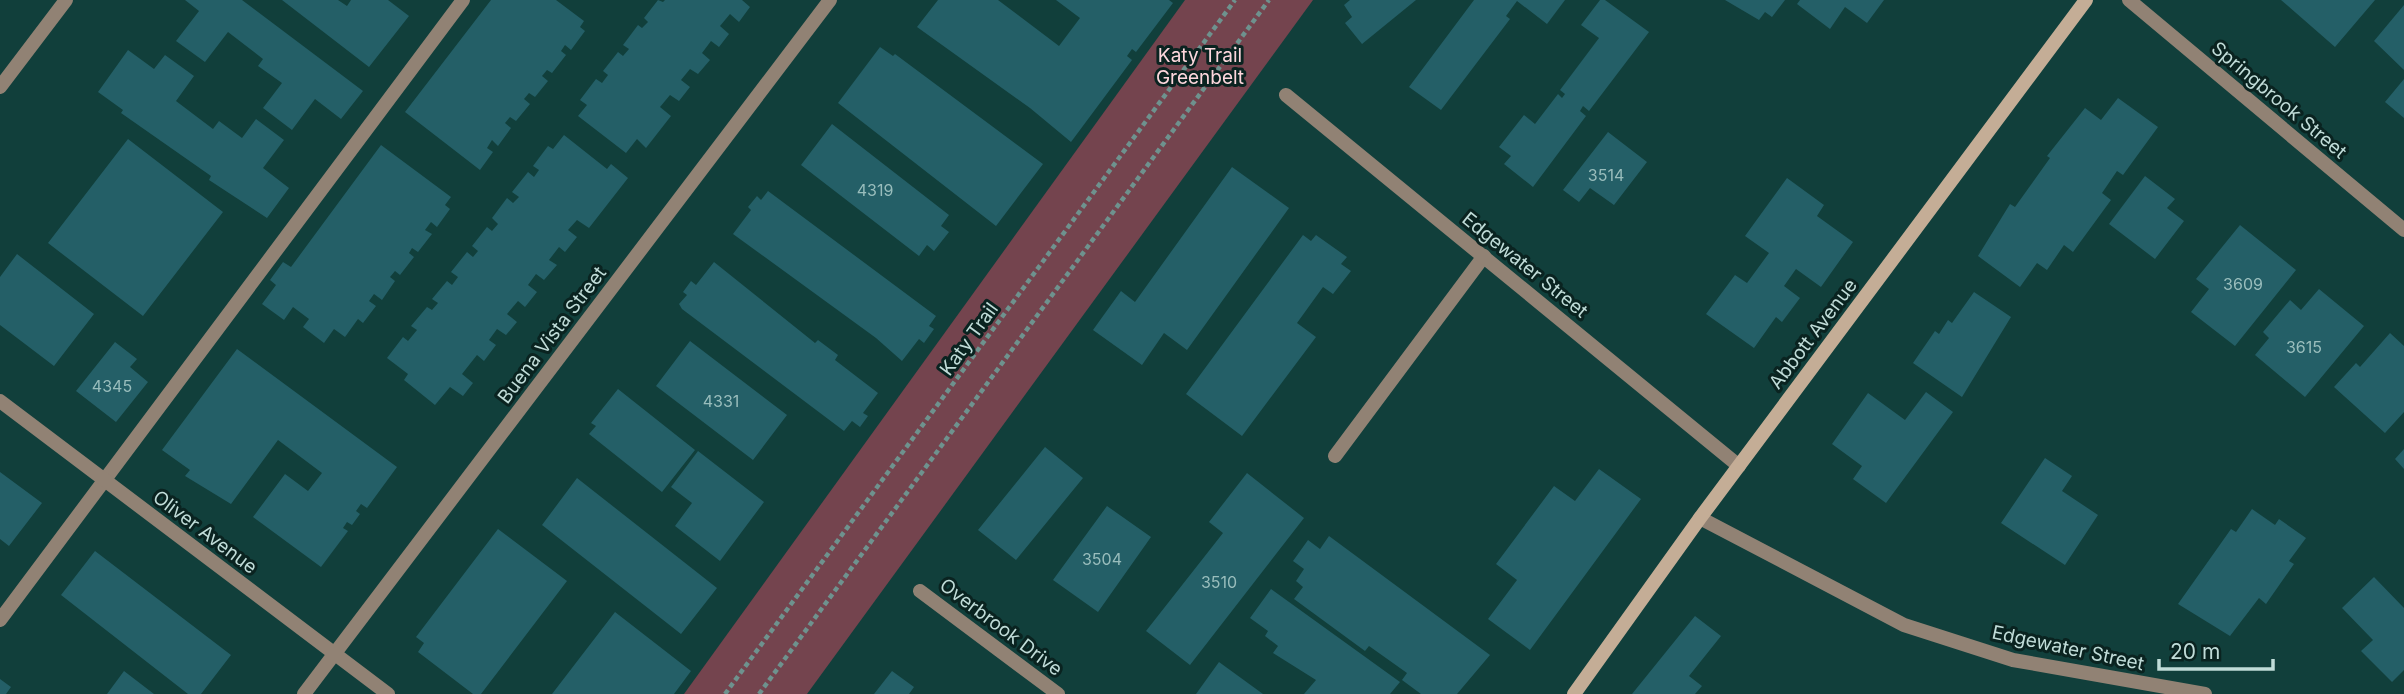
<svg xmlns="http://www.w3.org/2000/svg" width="2404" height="694" viewBox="0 0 2404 694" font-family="Inter,sans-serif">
<rect width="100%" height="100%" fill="#113f3b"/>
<path fill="#74444e" d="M1185 0H1313L807 694H684Z"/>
<path fill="#245f67" d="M185 0H242L363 91 341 119 315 99 292 130 263 108 282 83 258 66 263 59 228 32 205 62 176 41 199 11Z
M282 0H338L347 6 351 0H388L409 16 369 67Z
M491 0H556L584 21 580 27 585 31 571 50 565 45 561 51 566 55 552 73 547 70 542 76 548 81 535 97 529 93 524 99 530 104 516 121 510 117 505 123 511 128 498 146 492 140 487 148 493 152 480 170 405 112Z
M658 0 663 2 665 0H742L750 7 739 22 730 14 720 26 729 34 719 47 711 41 702 53 710 60 698 74 690 69 681 80 690 87 679 101 670 95 660 107 671 116 646 148 637 139 626 153 578 116 587 105 580 100 596 79 602 83 608 75 603 71 618 52 623 56 629 49 623 45 638 25 642 28 648 22 644 18Z
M938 0H998L1059 46 1080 18 1056 0H1169L1173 3 1136 52 1132 49 1127 56 1132 60 1071 142 1030 108 917 27Z
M1350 0H1416L1362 44 1345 23 1352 17 1344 5Z
M1474 0H1565L1547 24 1517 1 1506 16 1510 19 1441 110 1409 87Z
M1600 0H1605L1649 32 1589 111 1583 106 1580 111 1586 116 1533 187 1504 164 1511 156 1499 147 1524 115 1535 124 1558 94 1562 98 1565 94 1560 90 1599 38 1581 25Z
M1725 0H1785L1772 17 1765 12 1759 20Z
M1800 0H1884L1867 23 1845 7 1830 29 1797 4Z
M2281 0H2375L2335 47Z
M2404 5V70L2374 41Z
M880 47 893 56 895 54 1043 164 996 226 838 103Z
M128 50 154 69 165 55 194 76 176 101 213 129 219 121 242 138 256 119 284 140 263 168 289 188 267 218 209 180 211 176 121 113 123 110 98 92Z
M2404 79V118L2385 102Z
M2118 98 2158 127 2123 175 2117 171 2102 193 2111 200 2073 252 2064 245 2047 270 2037 263 2020 287 1978 256 2010 204 2015 207 2050 158 2047 156 2085 108 2101 120Z
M832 124 949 215 941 226 949 232 934 251 927 245 919 256 801 165Z
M1608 132 1647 162 1614 205 1590 188 1579 202 1563 190Z
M564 135 607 169 611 164 628 178 589 228 577 220 568 230 577 237 565 252 559 247 549 260 557 265 544 280 536 274 528 285 537 292 525 307 518 301 507 314 517 322 506 335 497 329 489 340 496 345 484 361 477 355 462 374 473 383 463 396 450 387 435 405 404 380 408 374 387 358 403 337 408 341 417 330 411 326 427 307 432 310 438 303 432 299 447 281 452 285 458 277 451 272 467 252 473 257 478 251 472 246 487 227 492 231 498 224 492 218 507 198 513 203 519 197 512 192 528 172 534 177 539 170 533 166 548 146 553 149Z
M128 139 223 212 143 316 48 243Z
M381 145 451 197 445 205 450 209 437 227 431 222 425 230 432 234 418 252 412 248 409 253 414 257 400 275 395 271 390 277 395 281 382 300 374 294 369 301 376 306 363 323 358 319 345 337 334 329 324 343 303 327 309 319 293 307 284 320 262 304 276 285 270 280 283 262 291 267Z
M1232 167 1289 208 1187 350 1164 333 1142 365 1093 330 1121 291 1135 302Z
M2145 176 2175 199 2167 208 2184 221 2155 259 2109 224Z
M1787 178 1824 205 1817 216 1853 242 1821 287 1796 269 1784 286 1800 298 1782 322 1776 317 1754 348 1706 314 1735 275 1747 283 1769 253 1745 236Z
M768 191 936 316 929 326 934 329 924 343 919 339 902 361 876 338 733 234 751 210 748 207 757 196 761 200Z
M2240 225 2296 270 2235 346 2191 312 2209 289 2196 279Z
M1303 235 1311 241 1316 235 1347 257 1341 264 1351 271 1333 294 1323 287 1297 323 1316 337 1242 436 1186 394Z
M17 254 94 314 54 366 0 325V277Z
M714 262 815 343 818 340 838 355 835 360 878 393 863 413 868 416 860 427 852 421 844 431 682 309 679 304 687 295 683 292 691 281 696 285Z
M2319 289 2364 326 2305 397 2255 355 2269 338 2263 332 2290 300 2301 310Z
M1974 292 2011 317 1962 397 1913 363 1935 331 1939 334 1948 320 1952 323Z
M2390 333 2404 346V412L2385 433 2334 387 2356 363 2360 367Z
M690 341 787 415 753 460 656 386Z
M115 342 137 359 130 367 148 382 116 422 76 391Z
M237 349 397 467 367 508 361 504 356 511 360 514 352 525 347 522 343 528 348 531 321 567 253 517 285 474 308 491 322 473 278 440 231 504 185 476 190 470 162 450Z
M618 389 695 450 662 492 589 434 596 426 591 423Z
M1926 392 1953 412 1886 503 1853 479 1862 466 1832 444 1868 393 1905 420Z
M1045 447 1083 478 1016 560 978 530Z
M2404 449V469L2395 459Z
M698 451 764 502 720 561 675 526 692 503 671 487Z
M2045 458 2072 476 2062 491 2098 515 2065 565 2001 523Z
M1599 469 1641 499 1530 650 1488 619 1517 580 1496 564 1554 486 1575 501Z
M0 472 42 503 9 546 0 539Z
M1247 473 1304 518 1190 665 1146 631 1223 533 1209 522Z
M577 478 717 588 681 634 542 525Z
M1107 506 1151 537 1098 612 1053 580Z
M2252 509 2275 525 2279 519 2306 538 2289 561 2294 564 2266 604 2259 598 2230 636 2178 604 2231 529 2236 532Z
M498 529 567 581 481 694H473L418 652 424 643 416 637Z
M1329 536 1490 655 1457 694H1421L1402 680 1407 673 1369 646 1365 651 1294 599 1303 587 1296 581 1304 569 1293 561 1308 540 1320 549Z
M95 551 231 655 201 694H188L61 595Z
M2374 577 2404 608V670L2392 682 2361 651 2373 640 2342 608Z
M1271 589 1400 682 1390 694H1304L1316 680 1273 653 1278 646 1265 636 1268 631 1250 618Z
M615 612 691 671 674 694H552Z
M1695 616 1721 636 1689 676 1702 686 1695 694H1632Z
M1219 662 1263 694H1196Z
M124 671 154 694H107Z
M892 671 914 687 909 694H874Z
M0 679 11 687 6 694H0Z"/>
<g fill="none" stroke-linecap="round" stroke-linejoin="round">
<path stroke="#6e928e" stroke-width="4.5" stroke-dasharray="5 3.5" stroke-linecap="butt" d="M725 694 1235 0
M759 694 1269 0"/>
<path stroke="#918274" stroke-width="14" d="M1335 456 1484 256
M0 620 463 0"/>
<path stroke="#918274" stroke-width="14" d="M2129 0 2404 230
M0 87 66 0
M1286 95 1739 466
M0 401 388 694
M1700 518 1904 625 2013 660 2205 694
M920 591 1058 694
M304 694 830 0"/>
<path stroke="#c4ad96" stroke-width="14" d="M1574 694 1700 518 2086 0"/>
</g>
<g text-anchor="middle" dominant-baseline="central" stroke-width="6" stroke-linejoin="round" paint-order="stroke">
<g font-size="16" fill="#99bdbc">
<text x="1606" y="175">3514</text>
<text x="875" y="190">4319</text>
<text x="2243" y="284">3609</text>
<text x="2304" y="347">3615</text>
<text x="112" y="386">4345</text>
<text x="721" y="401">4331</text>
<text x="1102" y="559">3504</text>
<text x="1219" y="582">3510</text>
</g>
<g font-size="19" fill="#fed7dd" stroke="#0a2320">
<text x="1200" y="55">Katy Trail<tspan x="1200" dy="22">Greenbelt</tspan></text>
</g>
<g font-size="19" fill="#c0dcd8" stroke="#0a2320">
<text transform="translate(2279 100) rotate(40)">Springbrook Street</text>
<text transform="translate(1525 265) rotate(39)">Edgewater Street</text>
<text transform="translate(1813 334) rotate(-53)">Abbott Avenue</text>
<text transform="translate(552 335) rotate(-53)">Buena Vista Street</text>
<text transform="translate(969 339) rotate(-54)">Katy Trail</text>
<text transform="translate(205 532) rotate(37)">Oliver Avenue</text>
<text transform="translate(1001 627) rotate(37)">Overbrook Drive</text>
<text transform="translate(2068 648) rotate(12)">Edgewater Street</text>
</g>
</g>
<path d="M2159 659v10h114v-10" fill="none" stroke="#c0dcd8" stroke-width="3.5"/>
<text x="2170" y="659" font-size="21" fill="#c0dcd8" stroke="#0a2320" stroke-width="5" paint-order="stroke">20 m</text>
</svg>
